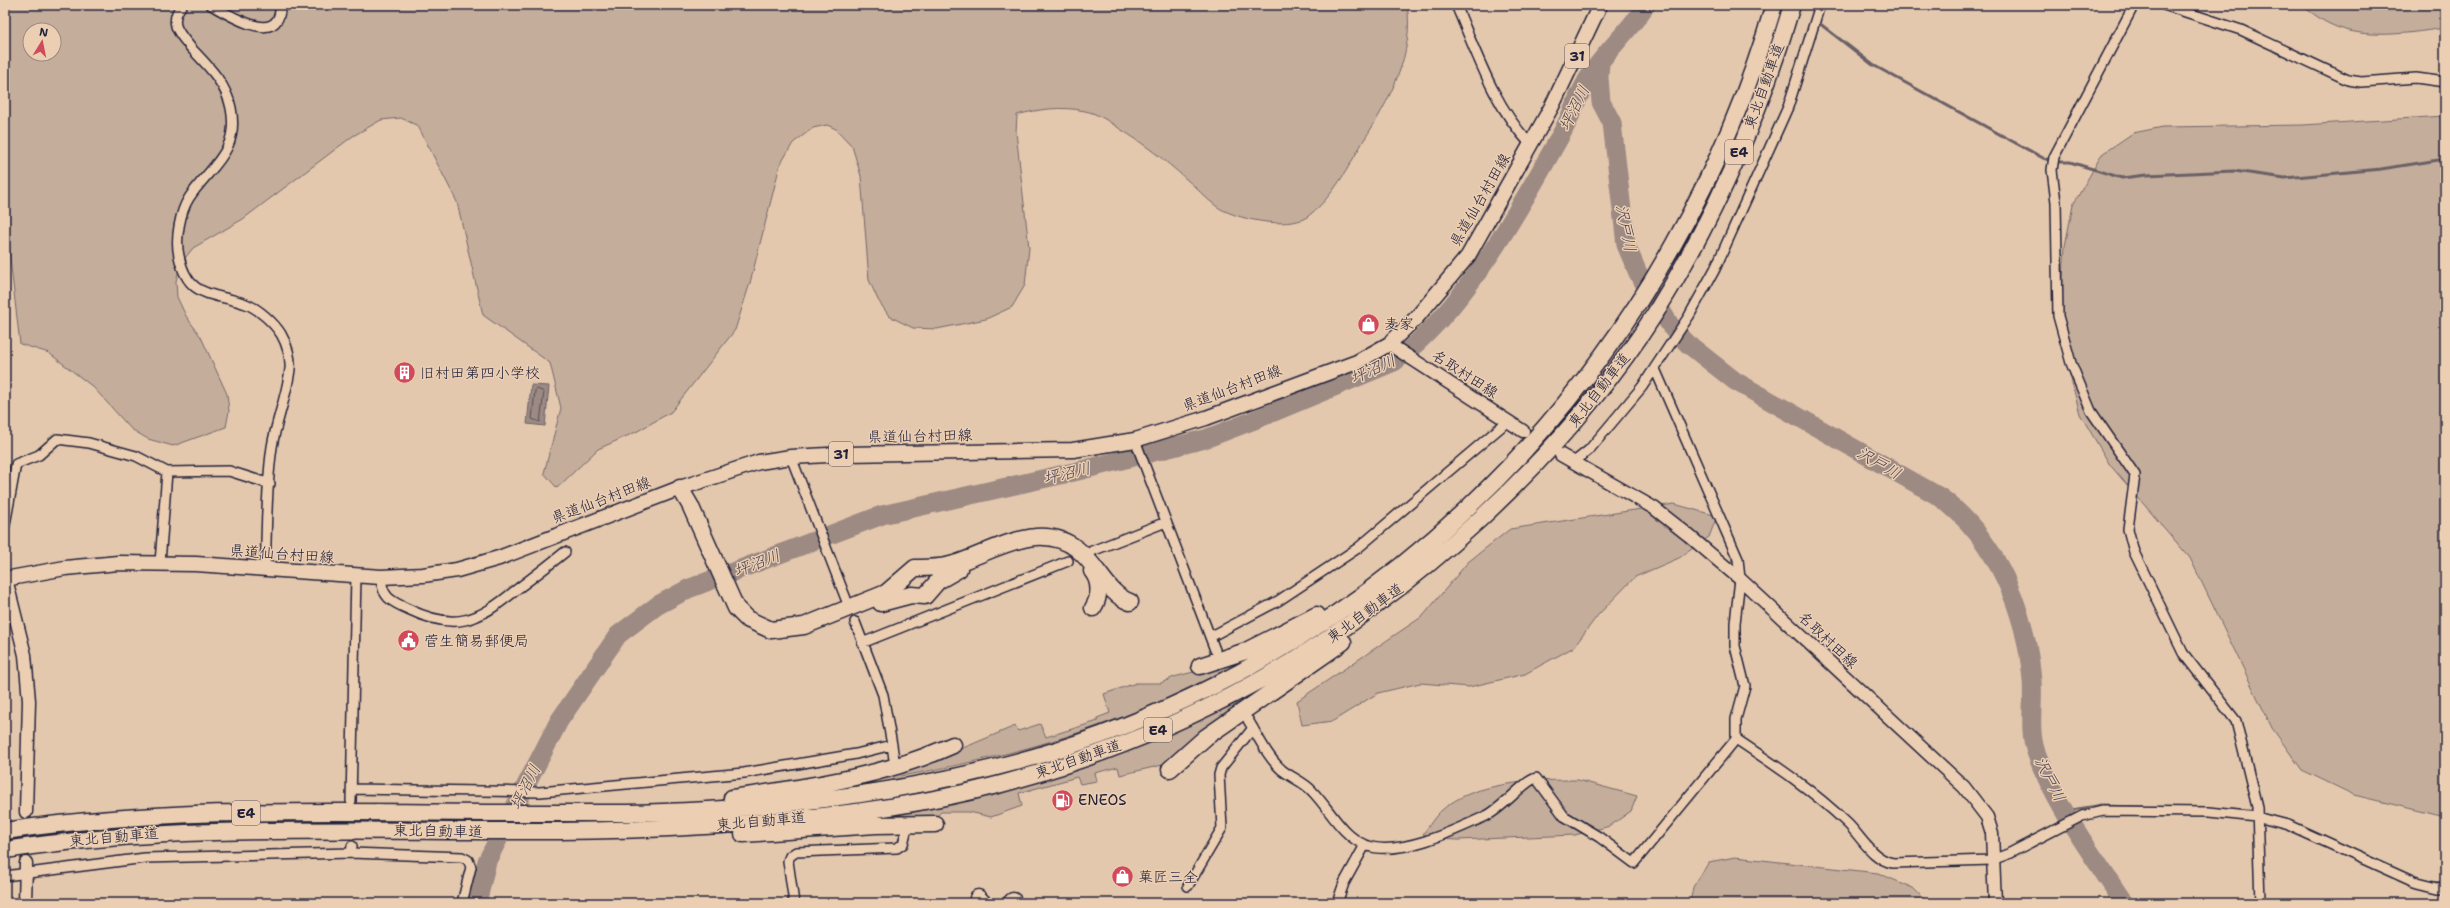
<svg xmlns="http://www.w3.org/2000/svg" width="2450" height="908" viewBox="0 0 2450 908" font-family="'Shantell Sans','Klee One',sans-serif">
<rect width="100%" height="100%" fill="#e4c8ae"/>
<filter id="ink" filterUnits="userSpaceOnUse"><feTurbulence type="fractalNoise" baseFrequency=".025" numOctaves="2"/><feDisplacementMap in="SourceGraphic" scale="8" xChannelSelector="R" yChannelSelector="G"/><feConvolveMatrix kernelMatrix="1 2 1 2 8 2 1 2 1" color-interpolation-filters="sRGB"/></filter>
<g filter="url(#ink)">
<path fill="#c4ad9b" stroke="#73686b" fill-rule="evenodd" d="M5 5H1407C1415 53 1389 101 1364 140 1348 167 1333 198 1307 217 1288 230 1234 219 1216 206 1205 198 1196 187 1185 178 1165 160 1143 143 1120 129 1110 122 1097 113 1085 111 1063 106 1038 109 1017 115L1016 132 1029 248 1025 285 1012 307 986 319 937 329 913 328 889 316 878 300 869 280 861 176 852 146 836 129 827 125 813 128 793 143 780 165 750 283 735 330 671 412 636 432 598 449 557 488 544 473 561 408 550 363 483 315 457 202 418 126 401 118 381 120 353 136 243 219 193 248 181 263 176 281 177 297 186 316 201 337 227 394 229 411 226 427 173 446 148 439 131 429 93 387 49 353 20 344 5 215ZM30 30H54V54H30Z
M2304 5H2445V28C2403 34 2351 43 2315 15 2311 12 2305 9 2304 5Z
M2445 116V817L2354 795 2302 770 2272 728 2190 558 2110 465 2080 414 2066 360 2062 295 2065 246 2073 205 2102 154 2133 133 2163 127 2303 125Z
M1674 504 1717 516 1709 537 1679 558 1635 577 1598 615 1574 647 1525 674 1469 687 1420 683 1378 693 1333 721 1302 725 1297 701 1423 616 1468 562 1510 529Z
M1239 660C1221 674 1198 683 1178 693 1081 739 977 764 872 781L880 776 942 757 1015 726 1018 731 1040 724 1046 737 1098 721 1097 718 1110 713 1104 694 1136 683H1161L1174 677Z
M1248 699 1167 764 1120 775 1118 767 1095 773 1097 781 1080 784 1077 777 1019 793 1022 806 991 817 969 812H941L935 818H870L983 795 1121 753Z
M1578 780 1637 796 1631 811 1610 826 1575 835 1459 840 1434 839 1423 834C1429 826 1435 816 1442 810 1474 781 1537 780 1578 780Z
M1735 857 1878 873 1913 888 1928 903H1690L1693 887 1709 862Z"/>
<path fill="#9c8a83" stroke="#6b6066" d="M531 385 549 386 545 426 527 424Z"/>
<g fill="none" stroke-linecap="round" stroke-linejoin="round">
<path stroke="#534c58" stroke-width="1" d="M537 389 544 392 540 422 532 419 535 391Z"/>
<path stroke="#6b6066" stroke-width="3" d="M1819 23 1873 65 2043 158 2055 162H2070L2122 178 2146 175 2234 171 2285 178 2381 169 2445 159
M2228 810 2250 811 2292 822
M2065 811 2097 806 2144 807
M2435 883 2445 882"/>
<path stroke="#9c8a83" stroke-width="19" d="M1600 63 1599 78 1601 102 1612 123 1626 245 1638 273 1672 328 1688 344 1735 381 1940 497C1997 539 2026 611 2032 680 2034 703 2028 730 2036 752 2055 806 2093 855 2124 903
M477 903 487 861 559 721 618 635 658 605 688 589 882 515 1078 471 1205 439 1252 421 1394 362C1466 309 1520 208 1563 131 1573 112 1579 91 1591 74 1608 49 1630 30 1646 5"/>
<path stroke="#bda797" stroke-width="9" stroke-dasharray="9 4.5" stroke-linecap="butt" d="M1218 656 1245 713
M895 762 905 828
M351 808 352 846"/>
<path stroke="#bda797" stroke-width="12" stroke-dasharray="12 6" stroke-linecap="butt" d="M26 863V812"/>
<defs>
<path id="street" d="M182 5C177 11 174 18 176 26 179 35 186 41 191 48 208 66 226 83 231 108 240 153 209 167 189 198 180 212 175 239 179 256 188 300 214 292 246 304 259 309 274 323 281 334 287 344 291 358 290 369 287 396 276 421 272 447 266 487 267 529 265 570
M211 5C224 12 266 39 277 20 280 16 280 10 281 5
M1456 5C1477 54 1494 106 1531 145
M2134 5 2054 157 2052 170 2056 202 2058 316 2071 363 2091 411 2135 475 2128 529 2134 552 2183 653 2236 721 2257 807 2260 903
M2164 5 2241 30 2348 80 2361 82 2416 78 2445 82
M1135 440 1215 650
M791 457 846 599
M1574 462 1589 450 1642 387 1689 316 1715 269 1788 107 1820 5
M5 525 16 464 39 455 57 439 89 443 136 456 167 472 229 471 270 484
M1092 551 1166 522
M160 563 167 472
M381 577C382 597 390 601 408 609 456 632 478 621 516 590 532 578 549 565 565 552
M1210 637 1278 601 1358 548 1508 421
M862 643 1068 561
M1248 720C1258 736 1268 758 1282 770 1292 778 1304 782 1312 791 1329 808 1341 835 1365 845 1397 858 1456 830 1486 816 1503 808 1524 781 1536 778L1564 816 1599 837 1634 863 1736 739V719L1745 686 1735 646V623L1740 579 1738 559 1655 369
M1736 739C1775 765 1814 791 1848 824 1862 838 1873 860 1893 863L1992 860 2008 854 2082 816 2103 811 2209 812 2257 817 2288 825 2414 882 2438 888 2445 887
M892 745 894 759
M352 789 540 792 744 773 856 754 892 745 883 695 855 622
M351 801 356 576
M352 846 351 853 462 857 468 860 471 867 462 903
M5 876 145 858 351 853
M1188 886 1222 828 1219 775 1221 768 1253 728
M794 903 788 861 790 856 796 852 897 848 903 844 906 832
M1337 903 1344 883 1365 845"/>
<path id="secondary" d="M1389 344 1523 431
M1561 455 1654 508 1687 534 1740 579 1964 787 1987 817 1992 833 1995 903
M6 579 25 655 29 701 26 812
M25 903 26 863"/>
<path id="primary" d="M5 579 65 568 118 563 196 564 381 577 423 575 457 570 499 558 680 488 759 462 791 457 846 454 1073 450 1135 440 1206 418 1357 362 1389 344 1417 317 1468 256 1552 106 1600 5"/>
<path id="highway" d="M680 488 690 505 736 608 747 619 771 630 804 626 886 593 915 568C929 567 940 569 954 564 993 552 1039 519 1077 549 1097 564 1107 594 1130 602
M1092 571C1101 582 1100 597 1093 608
M881 603 911 595 925 596 938 581 959 569
M1200 666 1246 651 1317 615
M1170 769 1206 737 1343 642
M732 798C807 787 883 777 953 745
M5 831C179 805 355 813 530 813 594 813 659 814 723 809 851 800 981 779 1101 735 1431 613 1676 341 1774 5
M743 834 876 825 935 824
M5 850C242 814 483 842 721 825 815 819 910 808 1001 784 1187 734 1339 649 1480 519 1547 457 1607 389 1656 312 1715 217 1761 112 1792 5
M978 898 983 903
M1011 903 1013 901"/>
</defs>
<use href="#street" stroke="#22223b" stroke-width="12"/>
<use href="#secondary" stroke="#22223b" stroke-width="15"/>
<use href="#primary" stroke="#22223b" stroke-width="17"/>
<use href="#highway" stroke="#22223b" stroke-width="19"/>
<use href="#street" stroke="#eccfb3" stroke-width="9"/>
<use href="#secondary" stroke="#eccfb3" stroke-width="12"/>
<use href="#primary" stroke="#eccfb3" stroke-width="14"/>
<use href="#highway" stroke="#eccfb3" stroke-width="16"/>
</g>
</g>
<defs>
<symbol id="shop-disc" viewBox="-11 -11 22 22"><circle r="9.5" fill="#d1495b" stroke="#eccfb3"/><path d="M-5-2.5h2.3a2.7 3.5 0 0 1 5.4 0H5L5.5 6h-11ZM-1.5-2.5h3a1.5 2.3 0 0 0-3 0Z" fill="#fff"/></symbol>
<symbol id="building-disc" viewBox="-11 -11 22 22"><circle r="9.5" fill="#d1495b" stroke="#eccfb3"/><path d="M-4-6H4V6H1V3H-1V6H-4ZM-2.5-4.3h1.7v1.8h-1.7ZM.8-4.3h1.7v1.8H.8ZM-2.5-1h1.7V.8h-1.7ZM.8-1h1.7V.8H.8Z" fill="#fff"/></symbol>
<symbol id="civic-disc" viewBox="-11 -11 22 22"><circle r="9.5" fill="#d1495b" stroke="#eccfb3"/><path d="M-.6-6.5H3V-4.5H.6V-3L4-1V1h2V6H-6V1h2V-1L-.6-3ZM-1.2 2.5V6h2.4V2.5Z" fill="#fff"/></symbol>
<symbol id="fuel-disc" viewBox="-11 -11 22 22"><circle r="9.5" fill="#d1495b" stroke="#eccfb3"/><path d="M-5.5-6h7V0h2V4h1.3V-2.5L3-4.5l.8-.8L6-3V5H2.5V1h-1V6h-7ZM-4.2-4.7v3.2H.2V-4.7Z" fill="#fff"/></symbol>
</defs>
<g fill-rule="evenodd">
<use href="#shop-disc" x="1356" y="312" width="25" height="25"/>
<use href="#building-disc" x="392" y="360" width="25" height="25"/>
<use href="#civic-disc" x="396" y="628" width="25" height="25"/>
<use href="#fuel-disc" x="1050" y="788" width="25" height="25"/>
<use href="#shop-disc" x="1110" y="864" width="25" height="25"/>
</g>
<g text-anchor="middle" dominant-baseline="central" stroke-width="3" stroke-linejoin="round" paint-order="stroke">
<g fill="#eccfb3" stroke="#5f565f" stroke-width="1">
<rect x="1565" y="44" width="24" height="24" rx="3"/>
<rect x="1725" y="140" width="28" height="24" rx="3"/>
<rect x="829" y="442" width="24" height="24" rx="3"/>
<rect x="1144" y="718" width="28" height="24" rx="3"/>
<rect x="232" y="801" width="28" height="24" rx="3"/>
</g>
<g font-size="14" font-weight="bold" fill="#22223b">
<text x="1577" y="56">31</text>
<text x="1739" y="152">E4</text>
<text x="841" y="454">31</text>
<text x="1158" y="730">E4</text>
<text x="246" y="813">E4</text>
</g>
<g font-size="15" fill="#22223b" stroke="#eccfb3">
<text transform="translate(1764 86) rotate(-70)">東北自動車道</text>
<text transform="translate(1480 200) rotate(-60)">県道仙台村田線</text>
<text transform="translate(1465 374) rotate(33)">名取村田線</text>
<text transform="translate(1232 388) rotate(-21)">県道仙台村田線</text>
<text transform="translate(1599 390) rotate(-52)">東北自動車道</text>
<text transform="translate(920 436) rotate(-1)">県道仙台村田線</text>
<text transform="translate(601 500) rotate(-21)">県道仙台村田線</text>
<text transform="translate(282 554) rotate(4)">県道仙台村田線</text>
<text transform="translate(1365 613) rotate(-36)">東北自動車道</text>
<text transform="translate(1828 640) rotate(43)">名取村田線</text>
<text transform="translate(1078 759) rotate(-19)">東北自動車道</text>
<text transform="translate(761 821) rotate(-5)">東北自動車道</text>
<text transform="translate(438 831) rotate(1)">東北自動車道</text>
<text transform="translate(114 837) rotate(-5)">東北自動車道</text>
</g>
<g font-size="15" fill="#22223b" stroke="#eccfb3" text-anchor="start">
<text x="1384" y="324">麦家</text>
<text x="420" y="373">旧村田第四小学校</text>
<text x="424" y="641">菅生簡易郵便局</text>
<text x="1078" y="800">ENEOS</text>
<text x="1138" y="877">菓匠三全</text>
</g>
<g font-size="16" font-style="italic" fill="#474151" stroke="#eccfb3">
<text transform="translate(1574 108) rotate(-63)">坪沼川</text>
<text transform="translate(1626 228) rotate(79)">沢戸川</text>
<text transform="translate(1373 369) rotate(-24)">坪沼川</text>
<text transform="translate(1879 463) rotate(30)">沢戸川</text>
<text transform="translate(1067 473) rotate(-13)">坪沼川</text>
<text transform="translate(757 563) rotate(-21)">坪沼川</text>
<text transform="translate(2050 779) rotate(63)">沢戸川</text>
<text transform="translate(525 787) rotate(-63)">坪沼川</text>
</g>
</g>
<rect width="2450" height="908" fill="none" stroke="#eccfb3" stroke-width="20"/>
<rect x="10" y="10" width="2430" height="888" fill="none" stroke="#22223b" stroke-width="1.5" filter="url(#ink)"/>
<g transform="translate(42 42) rotate(10)"><circle r="19" fill="#eccfb3" stroke="#9b8a83"/>
<path d="M0-3L7 15L0 10L-7 15Z" fill="#d1495b"/>
<text y="-6" font-size="11" font-weight="bold" text-anchor="middle" fill="#22223b">N</text>
</g>
</svg>
